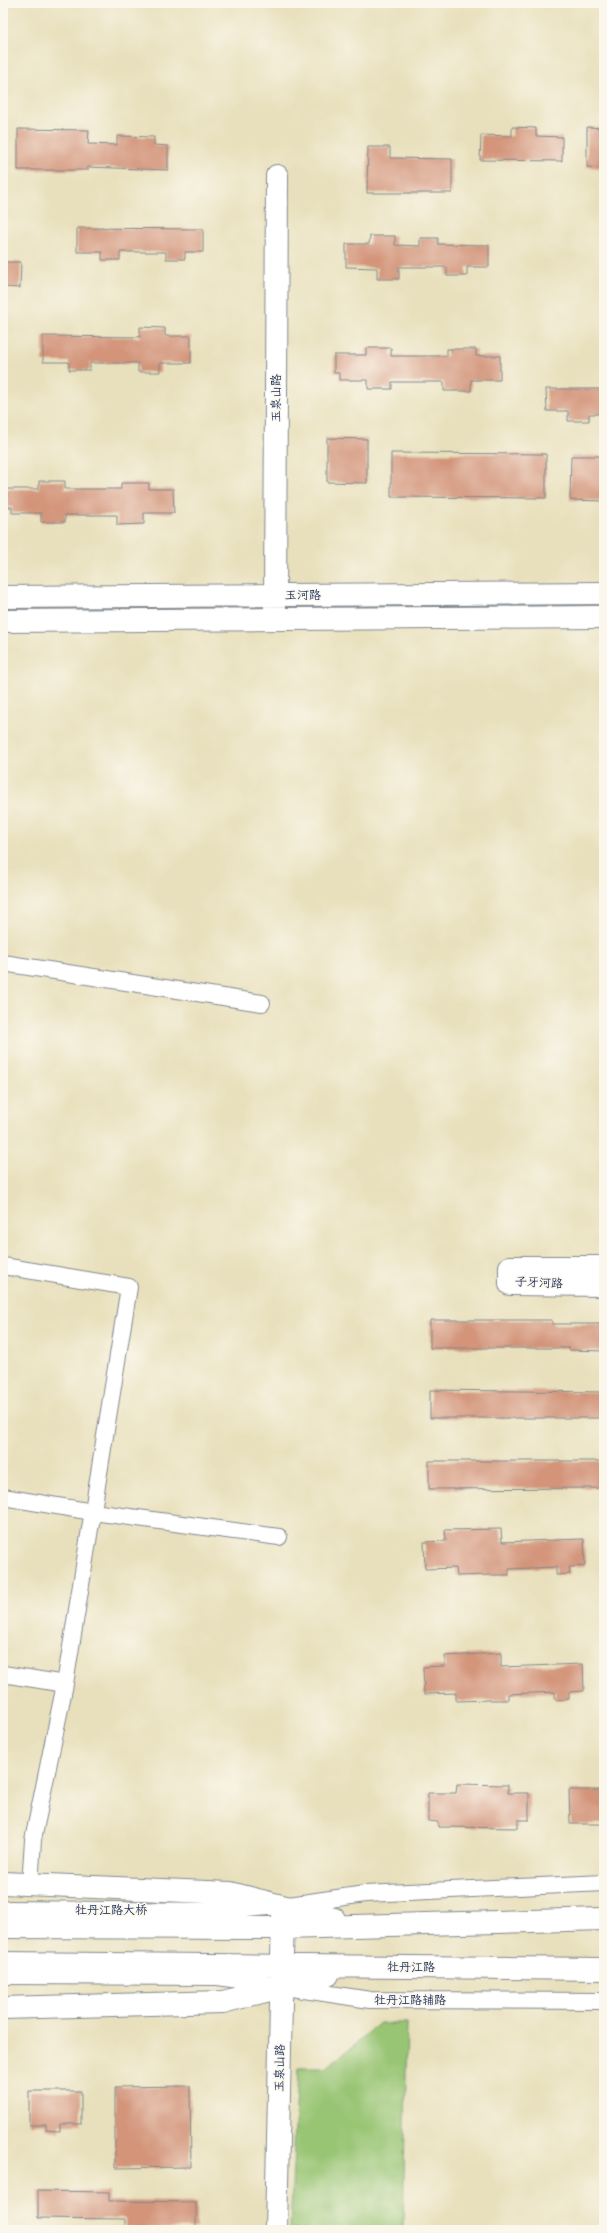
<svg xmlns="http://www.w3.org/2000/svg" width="607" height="2233" viewBox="0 0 607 2233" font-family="Kalam,'LXGW WenKai TC',sans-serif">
<rect width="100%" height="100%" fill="#fbf7ec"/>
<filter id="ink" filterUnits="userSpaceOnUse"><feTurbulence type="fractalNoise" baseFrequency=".025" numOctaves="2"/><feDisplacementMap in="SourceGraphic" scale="8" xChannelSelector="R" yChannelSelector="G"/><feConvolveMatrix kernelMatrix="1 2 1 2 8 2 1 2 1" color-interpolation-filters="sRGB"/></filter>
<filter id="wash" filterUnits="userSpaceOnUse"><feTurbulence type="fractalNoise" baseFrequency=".012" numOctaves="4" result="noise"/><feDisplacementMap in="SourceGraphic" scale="16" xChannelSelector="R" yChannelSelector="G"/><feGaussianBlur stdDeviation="0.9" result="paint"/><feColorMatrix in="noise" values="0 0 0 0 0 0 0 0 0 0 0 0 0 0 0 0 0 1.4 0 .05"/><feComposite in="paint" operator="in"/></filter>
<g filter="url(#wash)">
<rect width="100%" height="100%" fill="#e8e0bc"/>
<path fill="#98c573" stroke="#5a7a68" d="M380 2023H407L403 2230H290L298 2068H326Z"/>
<g id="blocks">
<path fill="#d3947a" d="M512 127 536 128V136L562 137V161L480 160 481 135 512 136Z
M587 127 604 128V168L587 167Z
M18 129 89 130 88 144 117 145V136L154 137V145L168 146V170L88 167V170H18Z
M368 147H390V158L452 159V193H367Z
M77 228 203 229V252H185V259H166V252H120V260H102V252H77Z
M370 236H395V245L420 246V238H438V244L489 245V267H467V276H447V267H399V279H377V268L346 267V244H369Z
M3 262H21L20 288 3 287Z
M140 327 165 328V336H191V363H160V372H138V363H90V370H69V362H43V336L140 337Z
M366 348H391V356H447V349H476V356H500V380H471V391H444V382H392V389H368V380H339V373H334V355H366Z
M546 389H604V414H589V421H568V411H547Z
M327 438 367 439V483L327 482Z
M391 453 546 454V498L391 497Z
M571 456H604V501L570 500Z
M39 481H65V489H121V483H149V489H173L174 513H144V524L117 525V515H65V522H41V513H12V507H7V489H39Z
M430 1320H552V1324H604V1351L569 1350V1348H430Z
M430 1390 604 1392V1418H430Z
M429 1461H604V1488L429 1489Z
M501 1529 502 1542 584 1539 585 1566 569 1567 570 1574 556 1575V1567L509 1569V1575H490L457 1576 456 1568 425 1569 424 1542 446 1541 445 1530Z
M501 1653V1667L583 1664 584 1691 569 1692V1699L555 1700V1692L508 1694V1700H490L456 1701V1693L424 1694 423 1667 445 1666V1656Z
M457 1784 508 1785V1793H529V1820H518V1828L438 1827V1822L428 1821V1793H456Z
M569 1790H604V1824H570Z
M190 2086 191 2167 115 2168V2087Z
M29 2091H81V2124H60V2131L46 2130V2125H29Z
M38 2191 109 2192V2201L196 2202V2229L125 2228V2219L38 2218Z"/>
</g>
</g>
<g filter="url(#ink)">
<use href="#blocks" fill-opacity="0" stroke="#82888d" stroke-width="1"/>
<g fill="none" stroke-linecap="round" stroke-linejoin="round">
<defs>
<path id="street" d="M3 963 262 1003
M3 1266 129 1287 65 1684 33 1840 30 1885
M3 1497 93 1512 279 1537
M3 1674 65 1684
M3 1909 219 1911 282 1906 365 1894 604 1883
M3 1976 218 1977 370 2000 604 2001"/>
<path id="secondary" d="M3 597 604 593
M275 609 277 176
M3 621 604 617
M604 1267H510V1284L604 1285
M3 1883 230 1893 334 1919
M3 1927 283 1928 604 1919
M3 1963 604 1969
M3 2008 223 2002 328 1975
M276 2230 283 1913"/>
</defs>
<use href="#street" stroke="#82888d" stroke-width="18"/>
<use href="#secondary" stroke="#82888d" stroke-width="24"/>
<use href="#street" stroke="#fff" stroke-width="16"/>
<use href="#secondary" stroke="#fff" stroke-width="22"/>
</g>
</g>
<g text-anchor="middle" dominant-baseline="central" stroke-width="3" stroke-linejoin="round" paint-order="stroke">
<g font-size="12" fill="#1b2f5e" stroke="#fbf7ec">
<text transform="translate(276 398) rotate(-90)">玉泉山路</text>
<text x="303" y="595">玉河路</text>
<text transform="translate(539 1283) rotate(3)">子牙河路</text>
<text x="111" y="1910">牡丹江路大桥</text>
<text x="411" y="1967">牡丹江路</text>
<text x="410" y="2000">牡丹江路辅路</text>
<text transform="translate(280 2068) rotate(-89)">玉泉山路</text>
</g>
</g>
<rect width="607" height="2233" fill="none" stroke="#fbf7ec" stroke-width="16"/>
</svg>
